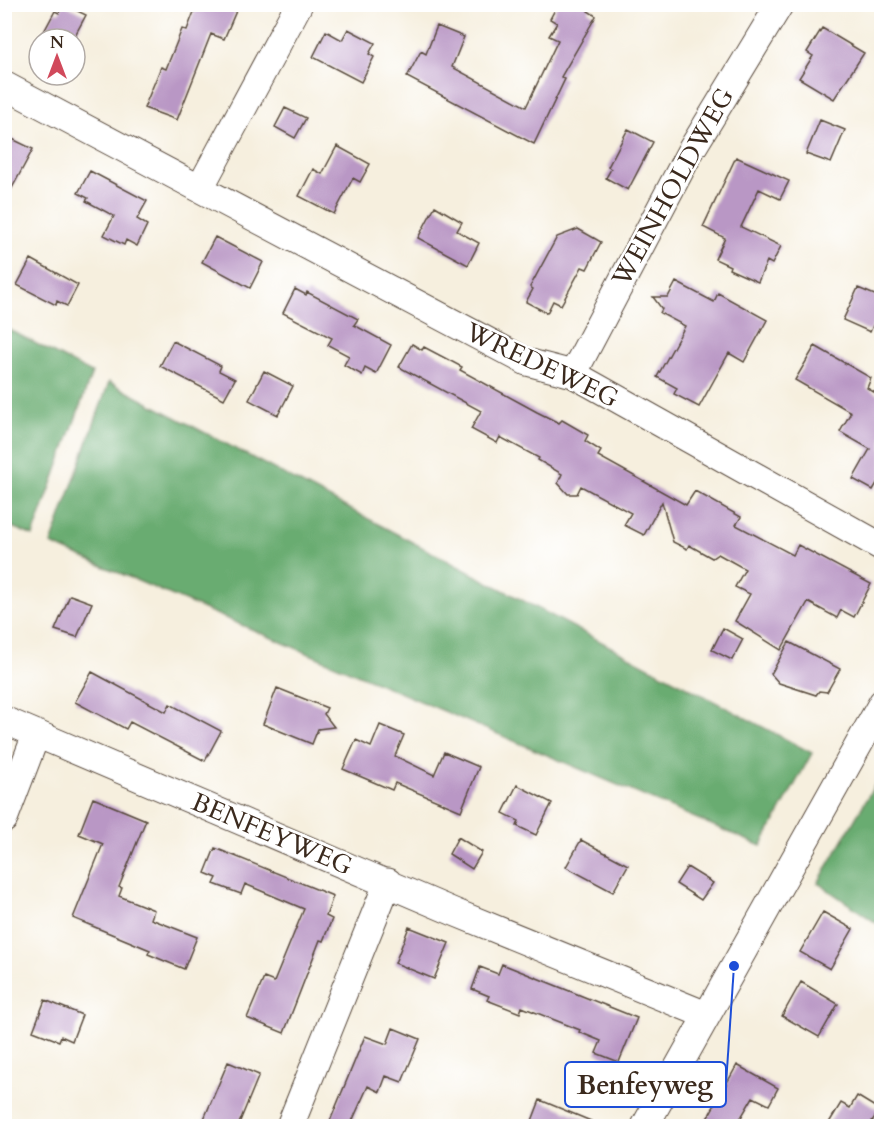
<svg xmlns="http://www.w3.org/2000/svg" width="886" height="1131" viewBox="0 0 886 1131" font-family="Cardo,serif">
<rect width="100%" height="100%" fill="#fff"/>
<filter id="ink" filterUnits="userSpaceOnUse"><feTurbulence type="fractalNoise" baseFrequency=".0167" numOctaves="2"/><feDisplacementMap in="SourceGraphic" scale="12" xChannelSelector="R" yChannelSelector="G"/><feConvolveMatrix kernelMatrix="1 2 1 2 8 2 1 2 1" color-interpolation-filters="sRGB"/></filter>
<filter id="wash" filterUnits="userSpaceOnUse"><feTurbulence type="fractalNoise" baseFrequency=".008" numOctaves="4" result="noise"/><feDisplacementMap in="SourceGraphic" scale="24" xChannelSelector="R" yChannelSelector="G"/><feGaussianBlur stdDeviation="1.35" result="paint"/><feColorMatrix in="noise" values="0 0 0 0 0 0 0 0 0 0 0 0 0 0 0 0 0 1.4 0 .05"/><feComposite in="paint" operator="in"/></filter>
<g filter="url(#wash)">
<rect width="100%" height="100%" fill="#f6efde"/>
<path fill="#69ac71" stroke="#526b48" stroke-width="1.5" d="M4 327 92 373 33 536 5 524Z
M109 382 812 753 761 846 51 544Z
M877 781 882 784 881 926 818 883Z"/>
<g id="blocks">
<path fill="#b997c5" d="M63 4 86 15 73 39H40L55 11 59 13Z
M197 4H239L224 39 211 34 177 120 144 108 161 67 166 69 182 29 187 30Z
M558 4H592L588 11 596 16 561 77 565 79 534 144 407 77 421 51 426 54 437 26 464 37 452 67 526 107 558 40 549 36 557 23 550 19Z
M822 28 864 53 834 99 799 78 813 56 807 52Z
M348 29 375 43 369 54 374 57 361 82 313 57 326 31 342 40Z
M285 108 306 118 295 138 275 127Z
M820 120 845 130 831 163 806 154Z
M628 129 653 142 628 190 606 178 611 169 608 167Z
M4 135 33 149 4 203Z
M337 146 370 164 360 182 353 178 334 214 299 196 313 169 322 174Z
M736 157 789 181 780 199 759 189 741 227 781 246 772 264 767 261 758 282 729 269 730 266 715 259 725 238 703 227Z
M90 171 147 201 137 219 147 225 137 246 126 240 124 245 104 235 114 216 86 201 88 198 78 193Z
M435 206 462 222 457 231 479 243 468 265 418 238Z
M578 229 601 242 587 269 582 267 561 305 553 301 547 313 526 302 533 289 530 287 557 237Z
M215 237 263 262 250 288 202 262Z
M31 259 78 285 67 306 57 301 56 305 17 285Z
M676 282 714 302 718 293 767 320 744 362 729 353 699 407 674 394 677 388 657 377 685 326 660 313 662 309 653 297H668Z
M858 288 882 298V322L876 319 870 332 843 320Z
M295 289 306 295 307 292 358 319 354 325 391 345 376 374 365 368 362 375 344 365 349 356 328 345 332 338 283 313Z
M173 341 221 366 219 371 235 379 224 399 160 366Z
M412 344 422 350 424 347 462 367 460 370 537 412 559 423 562 420 588 435 585 441 601 451 598 456 686 505 695 491 741 517 736 525 793 555 798 545 871 584 854 617 841 610 837 618 808 602 781 650 735 621 750 594 735 587 745 569 718 554 712 558 689 545 687 549 673 542 662 502 644 535 624 525 631 513 581 486 577 494H568L558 483 562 474 538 460 539 458 500 437 497 443 471 429 481 411 399 367Z
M815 346 871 378 867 388 882 397V475L873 490 853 479 870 449 840 432 851 412 795 380Z
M264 371 293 386 278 415 249 400Z
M70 595 92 603 77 637 55 630Z
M723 628 743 639 732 660 712 650Z
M789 642 840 669 827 692 819 691 816 695 779 683 771 674Z
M92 672 166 712 170 704 221 731 205 761 130 722 126 729 75 702Z
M277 688 327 708 324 714 334 727 318 729 312 744 263 724Z
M380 725 404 735 395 756 434 775 444 752 479 767 461 811 395 783 392 790 343 769 356 740 371 747Z
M517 785 552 803 536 835 517 826 519 821 503 813Z
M93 798 146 820 119 887 122 888 119 896 154 910 151 919 197 937 184 969 148 954 150 950 73 918 103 844 79 834Z
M458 837 482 852 472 869 449 854Z
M581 840 628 865 613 892 566 867Z
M215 848 333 896 326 916 332 919 323 941 320 940 284 1033 247 1018 264 978 274 982 304 909 245 884 241 894 214 884 217 878 205 873Z
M687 867 713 883 701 900 676 884Z
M823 912 853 929 830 969 800 952Z
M409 927 449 943 434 979 395 963Z
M502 964 637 1018 619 1062 596 1053 601 1041 579 1032 580 1030 522 1007 520 1013 487 1000 489 996 472 989 480 967 498 974Z
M801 982 838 1004 819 1037 782 1016Z
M45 1000 82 1015 72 1041 61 1036 59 1041 33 1031Z
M393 1028 420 1039 402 1082 386 1076 380 1092 368 1086 350 1126H328L365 1036 387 1044Z
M228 1062 259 1075 238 1126H201Z
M737 1065 778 1088 769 1105 753 1097 736 1126H703Z
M857 1096 880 1110 872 1121 881 1126H827L841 1103 850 1108Z
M540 1100 603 1126H530Z"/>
</g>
</g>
<g filter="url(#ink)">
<use href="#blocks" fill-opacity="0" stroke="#57483b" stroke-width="1.5"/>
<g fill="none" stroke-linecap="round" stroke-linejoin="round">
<defs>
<path id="minor" d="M4 85 527 362 573 374 882 547
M200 188 299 4
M573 374 690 152 780 4
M4 720 454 912 706 1015
M4 819 36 735
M290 1126 388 882
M645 1126 882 703"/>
</defs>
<use href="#minor" stroke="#57483b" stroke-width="29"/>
<use href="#minor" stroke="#fff" stroke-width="27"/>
</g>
</g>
<g text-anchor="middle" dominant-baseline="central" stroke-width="5" stroke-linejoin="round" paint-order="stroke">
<g font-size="26" fill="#3b2a1e" stroke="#fff">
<text transform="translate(673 187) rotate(-61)">WEINHOLDWEG</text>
<text transform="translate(542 365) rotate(25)">WREDEWEG</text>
<text transform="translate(272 834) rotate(23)">BENFEYWEG</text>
</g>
</g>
<path fill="none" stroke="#1d4ed8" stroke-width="2" d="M734 966L726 1084"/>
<circle fill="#1d4ed8" stroke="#fff" stroke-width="2" cx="734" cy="966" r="6"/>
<rect fill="#fff" stroke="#1d4ed8" stroke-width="2" x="565" y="1062" width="161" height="45" rx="6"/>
<g font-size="27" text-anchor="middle" font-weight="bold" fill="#3b2a1e">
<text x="645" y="1094">Benfeyweg</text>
</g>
<rect width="886" height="1131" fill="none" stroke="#fff" stroke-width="24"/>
<g transform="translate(57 57)"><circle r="28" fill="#ffffff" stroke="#b1aaa5" stroke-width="1.5"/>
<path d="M0-4.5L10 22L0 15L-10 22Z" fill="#d1495b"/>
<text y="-9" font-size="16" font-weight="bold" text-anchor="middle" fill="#3b2a1e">N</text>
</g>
</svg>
